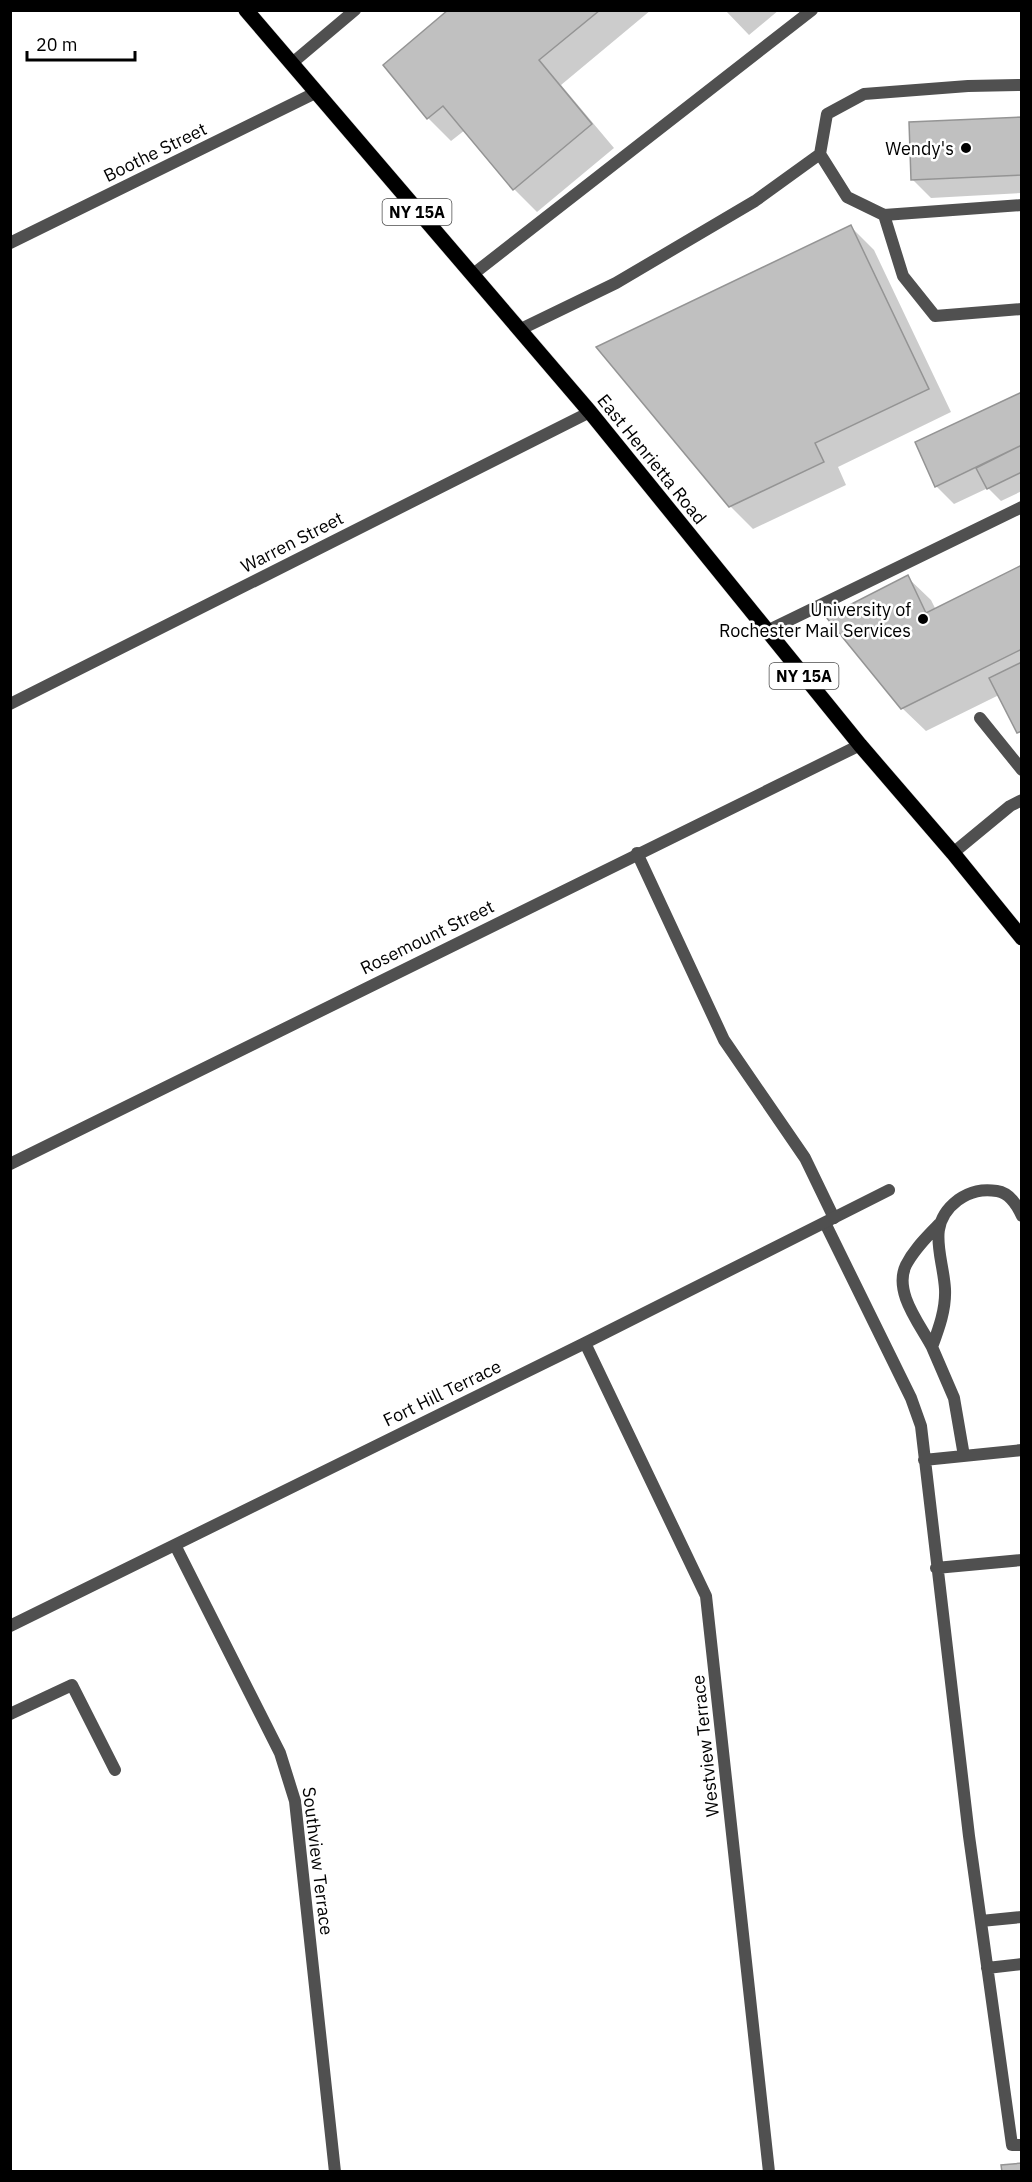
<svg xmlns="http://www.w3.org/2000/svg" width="1032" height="2182" viewBox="0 0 1032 2182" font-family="'IBM Plex Sans',sans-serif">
<rect width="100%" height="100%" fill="#fff"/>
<path fill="#0003" d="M450 10H651L561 85 614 148 537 212 514 189 465 130 451 141 428 118Z
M725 10H779L749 35Z
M1022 118V193L931 198 913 180Z
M851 227 874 250 951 412 838 467 846 485 753 529 730 506Z
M1022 393V491L1001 501 988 488 954 504 936 486Z
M1022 567V736L999 695 926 731 902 708 907 577 931 600 936 610Z"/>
<path fill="#c0c0c0" stroke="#949494" stroke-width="1.5" d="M448 10H600L539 60 592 124 513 190 443 106 427 119 383 65Z
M1022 117V175L911 180 909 122Z
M851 225 929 389 815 443 824 462 729 507 596 347Z
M1022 392V445L935 487 915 442Z
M1022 445V472L987 489 976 468Z
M1022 565V649L901 709 826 617 908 575 926 613Z
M1022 662V731L1017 733 989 678Z
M1022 2163V2172H1002L1001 2165Z"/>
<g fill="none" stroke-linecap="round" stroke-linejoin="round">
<defs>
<path id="primary" d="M246 10 590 412 860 745 953 853 1022 938"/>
</defs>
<use href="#primary" stroke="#dbdbdb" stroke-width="16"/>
<path stroke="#505050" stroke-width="12" d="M291 64 355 10
M1022 85 968 86 864 94 827 114 820 154 847 197 884 215 1022 205
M884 215 903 276 935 316 1022 309
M472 275 812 10
M519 330 616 283 755 201 820 154
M767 631 1022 507
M980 718 1022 770
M637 853 724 1040 805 1158 834 1218
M953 853 1010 806 1022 800
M825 1223 911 1398 921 1426 969 1836 1012 2145H1022
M932 1347C920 1324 893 1292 906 1265 914 1249 927 1237 939 1224
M964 1456 954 1398 932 1347C939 1328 946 1309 945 1289 943 1255 925 1225 958 1200 971 1191 982 1189 997 1191 1010 1193 1017 1205 1022 1216
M924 1460 1022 1450
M936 1568 1022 1560
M10 1714 72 1685 115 1770
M981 1921 1022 1917
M987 1968 1022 1964"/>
<path stroke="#505050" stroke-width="12" d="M10 243 315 93
M10 704 590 412
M10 1164 860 745
M585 1343 706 1596 769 2172
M175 1545 280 1753 295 1801 335 2172
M10 1626 585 1343 889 1190"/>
<use href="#primary" stroke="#000" stroke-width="15"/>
</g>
<g fill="#000" stroke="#fff" stroke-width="2">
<circle cx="966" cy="148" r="6"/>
<circle cx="923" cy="619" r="6"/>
</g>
<g text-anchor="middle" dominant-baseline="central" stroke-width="5" stroke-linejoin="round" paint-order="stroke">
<g fill="#fff" stroke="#4c4c4c" stroke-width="1.5">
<rect x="382.5" y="199" width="69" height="26" rx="4.5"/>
<rect x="769.5" y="663" width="69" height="26" rx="4.5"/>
</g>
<g font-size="16" font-weight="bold" fill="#000">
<text x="417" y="212">NY 15A</text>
<text x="804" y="676">NY 15A</text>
</g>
<g font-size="18" fill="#000" stroke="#fff" text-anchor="end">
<text x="954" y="148">Wendy's</text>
<text x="911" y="609">University of<tspan x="911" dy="21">Rochester Mail Services</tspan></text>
</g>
<g font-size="18" fill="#000" stroke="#fff">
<text transform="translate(155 152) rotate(-26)">Boothe Street</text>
<text transform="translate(652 459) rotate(51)">East Henrietta Road</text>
<text transform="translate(292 542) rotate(-27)">Warren Street</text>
<text transform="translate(427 937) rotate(-26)">Rosemount Street</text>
<text transform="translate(442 1393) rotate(-26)">Fort Hill Terrace</text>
<text transform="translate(705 1746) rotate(-96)">Westview Terrace</text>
<text transform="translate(318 1861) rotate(83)">Southview Terrace</text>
</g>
</g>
<rect width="1032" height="2182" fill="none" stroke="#000000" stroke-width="24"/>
<path d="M27 51v9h108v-9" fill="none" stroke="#000000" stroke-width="3"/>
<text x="36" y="51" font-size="18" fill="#000000" stroke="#ffffff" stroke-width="4.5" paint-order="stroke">20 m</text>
</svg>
